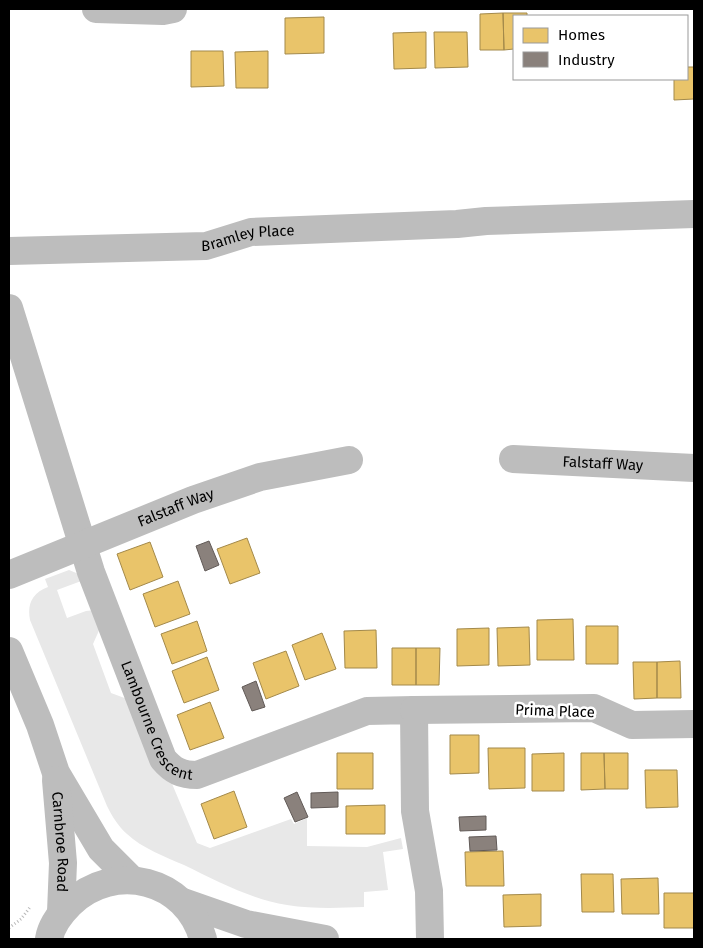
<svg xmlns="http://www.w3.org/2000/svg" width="703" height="948" viewBox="0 0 703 948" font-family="'Fira Sans',sans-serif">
<rect width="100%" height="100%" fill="#fff"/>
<path fill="#e8e8e8" d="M69 570 81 575 84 580 57 590 67 618 86 611 95 610 101 626 93 644 111 693 130 700 170 779 197 843 210 848 291 819 294 824 307 818V846L367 847 401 838 403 849 383 852 388 890 364 892V907C338 908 312 909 287 905 250 899 217 881 184 865 165 857 142 848 127 834 118 826 112 816 107 806L30 620C27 604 32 593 48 587L45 579Z"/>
<path fill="#e9c46a" stroke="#a3894a" d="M503 13 504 50H480V14Z
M503 13H527V16H514V49L504 50Z
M324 17V53L285 54V18Z
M426 32V68L394 69 393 33Z
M434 32H467L468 67 435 68Z
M191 51H223L224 86 191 87Z
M268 51V88H236L235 52Z
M687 67H694V99L674 100V79H687Z
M247 538 260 573 230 584 217 549Z
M150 542 163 577 130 590 117 554Z
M178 581 190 614 155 627 143 594Z
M573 619 574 660H537V620Z
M197 621 207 651 172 664 161 634Z
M586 626H618V664H586Z
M529 627 530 665 498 666 497 628Z
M489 628V665L457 666V629Z
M376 630 377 668H345L344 631Z
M322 633 336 669 305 680 292 645Z
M392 648H416V685H392Z
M416 648H440L439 685H416Z
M286 651 299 686 266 699 253 663Z
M207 657 219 690 184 703 172 671Z
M680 661 681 698H657V662Z
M633 662H657V698L634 699Z
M210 702 224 738 190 750 177 715Z
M450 735H479V773L450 774Z
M488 748H525V788L489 789Z
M337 753H373V789H337Z
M564 753V791H532V754Z
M581 753H604L605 789 581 790Z
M604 753H628V789H605Z
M645 770H677L678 807 646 808Z
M234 791 247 827 214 839 201 804Z
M385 805V834H346V806Z
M503 851 504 886H466L465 852Z
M581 874H613L614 912H582Z
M658 878 659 914H622L621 879Z
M664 893H694V928H664Z
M541 894V926L504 927 503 895Z"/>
<path fill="#8a817c" stroke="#615a57" d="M209 541 219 565 205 571 196 546Z
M256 681 265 707 252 711 242 687Z
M297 792 308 817 295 822 284 798Z
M338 792V807L311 808V793Z
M486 816V830L460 831 459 817Z
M496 836 497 850 470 851 469 837Z"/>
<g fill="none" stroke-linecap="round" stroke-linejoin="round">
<path stroke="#b8b8b8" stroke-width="3" stroke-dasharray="1 2.5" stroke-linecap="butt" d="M9 928 21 919 31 906"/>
<g stroke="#bdbdbd" stroke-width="28">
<path d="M96 9 163 11 173 9"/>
<path id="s1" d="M9 251 206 246 251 232 457 224 486 221 694 214"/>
<path id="s2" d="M9 308 91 572 163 759C173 771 182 775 197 775L367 711 414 710 415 811 429 891 430 939"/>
<path id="s3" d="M513 459 694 468"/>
<path id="s4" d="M9 575 193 500 260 477 349 460"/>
<path d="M9 651 40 725 56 773 101 849 132 880"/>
<path d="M414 710 594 708 632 725 694 724"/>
<path id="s5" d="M56 780 63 863 61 912"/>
<path d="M183 902 246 924 325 939"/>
<path d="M49 939C51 926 61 913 70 904 114 861 187 879 203 939"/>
</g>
</g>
<g text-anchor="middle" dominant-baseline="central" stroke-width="5" stroke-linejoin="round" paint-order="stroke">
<g font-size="15" fill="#000" stroke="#fff">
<text stroke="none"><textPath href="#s1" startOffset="240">Bramley Place</textPath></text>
<text stroke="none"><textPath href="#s3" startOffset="90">Falstaff Way</textPath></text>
<text stroke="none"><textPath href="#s4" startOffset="180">Falstaff Way</textPath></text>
<text transform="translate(555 711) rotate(2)">Prima Place</text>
<text stroke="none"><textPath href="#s2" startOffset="442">Lambourne Crescent</textPath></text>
<text stroke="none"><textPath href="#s5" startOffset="62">Carnbroe Road</textPath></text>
</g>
</g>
<rect width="703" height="948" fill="none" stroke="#000000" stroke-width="20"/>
<rect x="513" y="15" width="175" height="65" fill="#ffffff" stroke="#999999"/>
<rect x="523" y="28" width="25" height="15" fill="#e9c46a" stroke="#999999"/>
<text x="558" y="40" font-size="15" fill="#000000">Homes</text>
<rect x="523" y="52" width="25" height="15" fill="#8a817c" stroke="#999999"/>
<text x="558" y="65" font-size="15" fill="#000000">Industry</text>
</svg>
